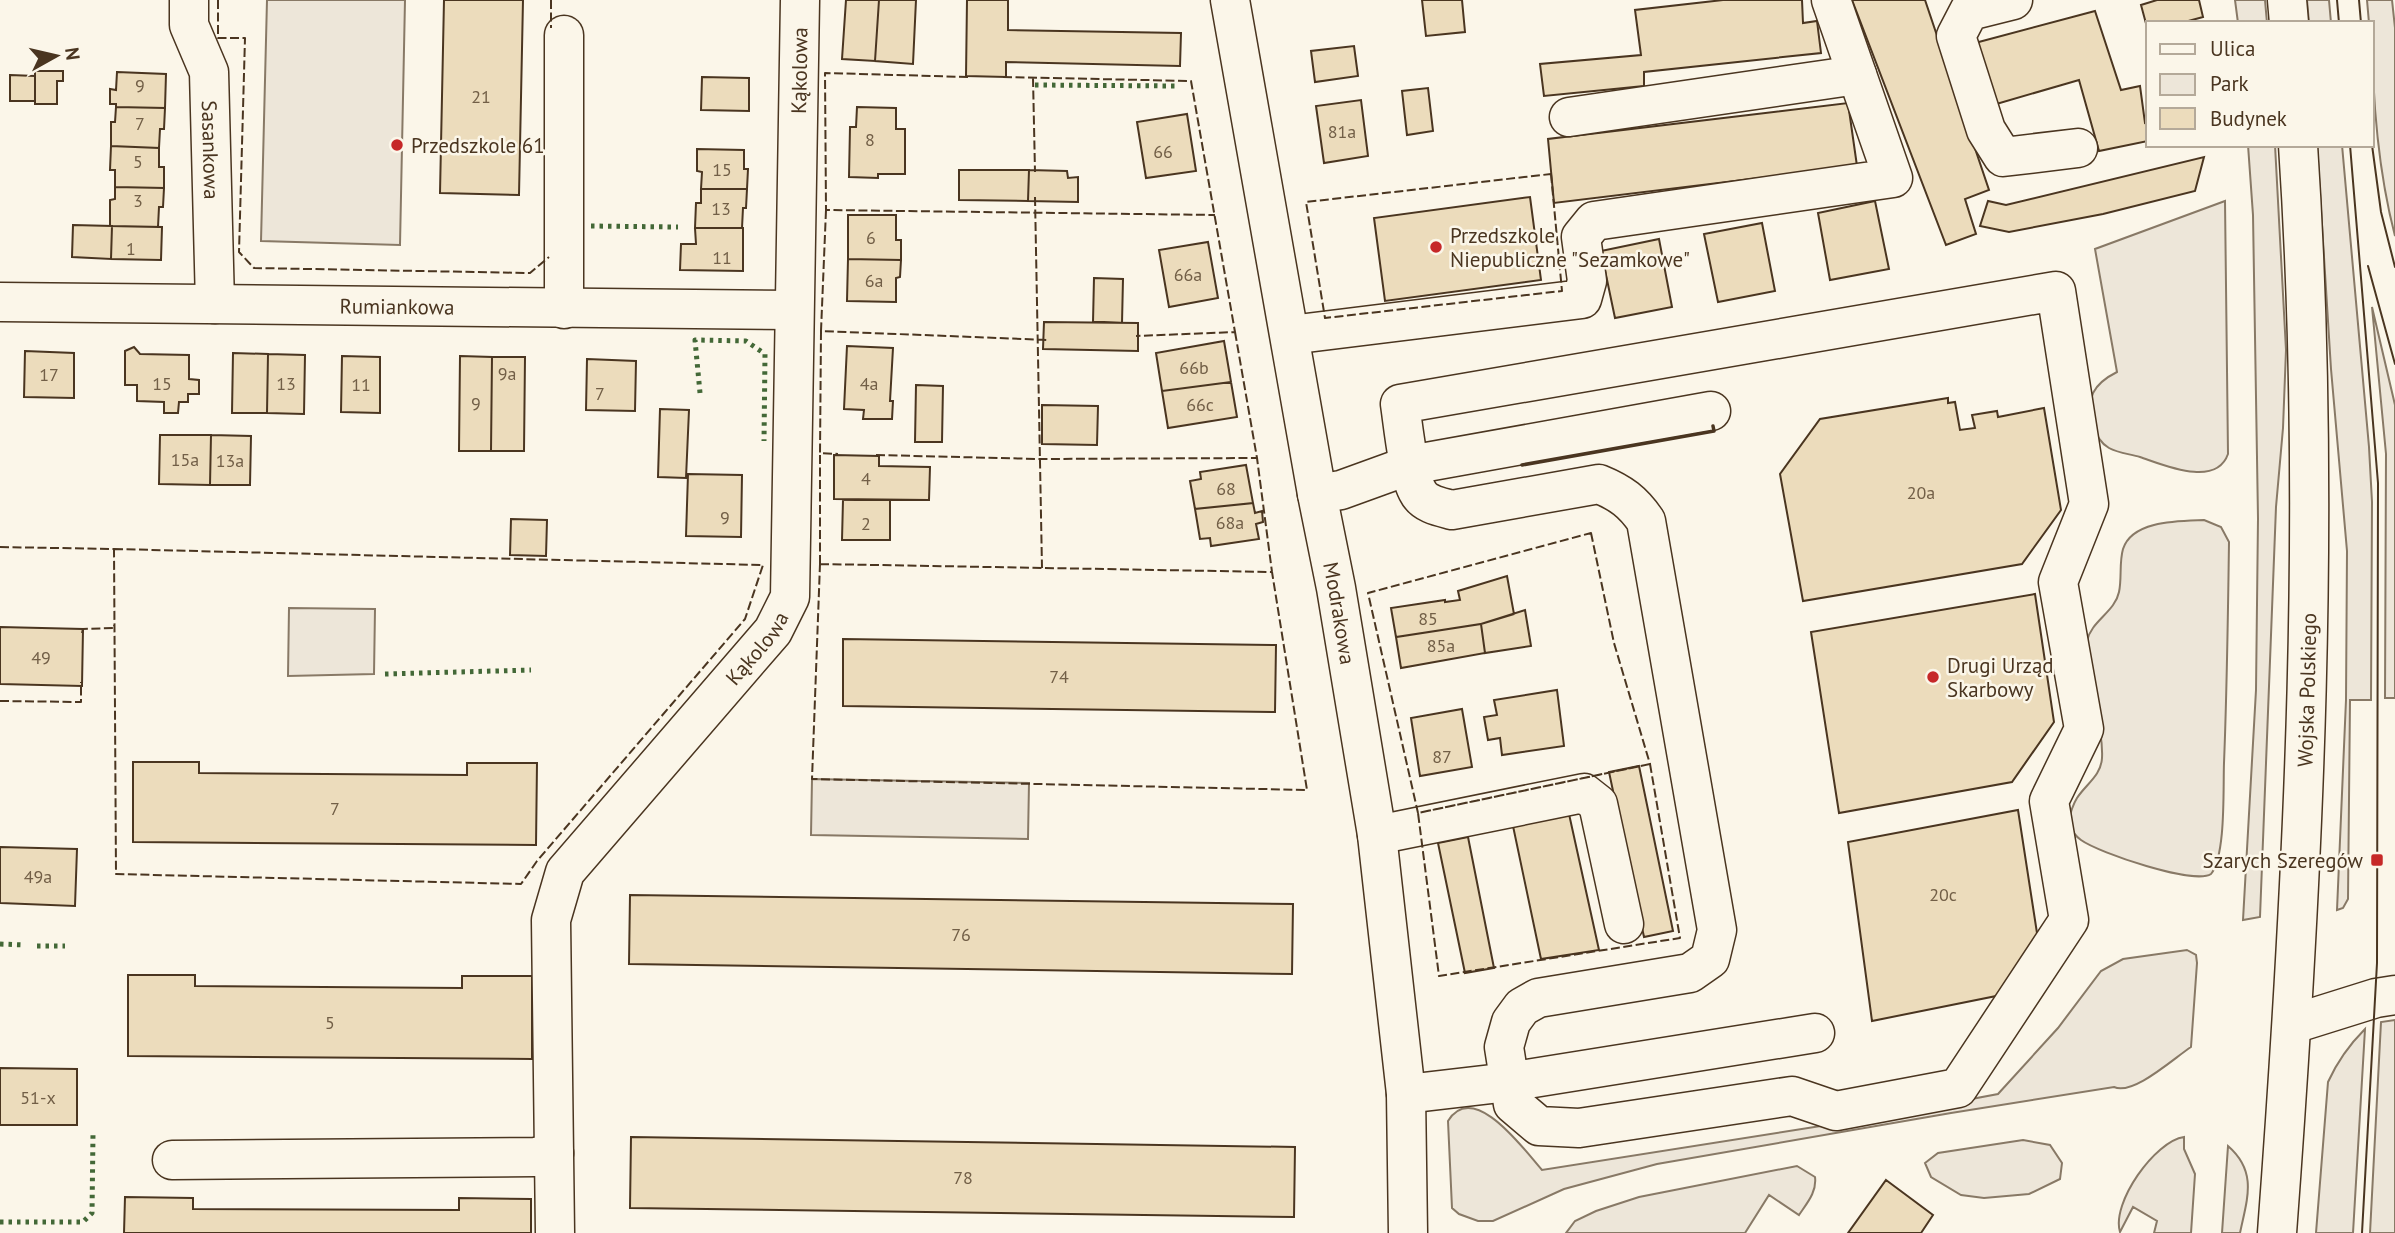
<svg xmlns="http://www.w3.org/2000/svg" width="2395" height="1233" viewBox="0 0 2395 1233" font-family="'PT Sans',sans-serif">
<rect width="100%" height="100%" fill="#fbf6e9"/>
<path fill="#ede6d9" stroke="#887966" stroke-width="2" d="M267 0H405L400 245 261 241Z
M2235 0H2265L2267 23H2238Z
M2307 0H2329L2331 23H2309Z
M2367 0H2392L2395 28V236C2377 167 2372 93 2372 23H2369Z
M2248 145H2275L2286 350 2283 428 2276 507 2260 917 2243 920 2256 690 2258 518 2253 215Z
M2317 145H2342L2369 447 2372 502 2371 700H2350L2348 899 2343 908 2337 910 2346 700 2347 551 2331 369Z
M2225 201 2228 454C2216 488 2164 465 2140 457 2130 454 2118 453 2109 448 2093 439 2086 409 2093 393 2098 383 2107 377 2117 372L2095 249Z
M2372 307 2395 405V698H2385L2386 454Z
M2204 520 2221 527 2229 542C2228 616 2227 689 2224 763 2223 789 2226 855 2211 874 2194 885 2099 853 2081 840 2074 835 2071 830 2068 823 2070 814 2072 806 2077 798 2086 784 2101 776 2102 758 2104 719 2080 680 2087 641 2091 621 2115 612 2119 592 2122 578 2119 563 2123 549 2132 520 2180 521 2204 520Z
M289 608 375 609 374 674 288 676Z
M812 779 1029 783 1028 839 811 835Z
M2187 950 2196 955 2197 963 2191 1047C2174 1058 2133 1096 2114 1087L1951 1113 1657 1164 1564 1189 1493 1221H1478L1459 1214 1452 1208 1448 1121C1474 1079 1525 1151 1542 1170L1865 1119 1998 1094 2058 1028 2101 971 2123 959Z
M2395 1020V1233H2370L2381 1022Z
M2365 1029 2353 1233H2316L2328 1082C2338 1060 2349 1045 2365 1029Z
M2184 1137V1149L2195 1174 2191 1233H2154L2157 1221 2133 1207 2120 1232C2111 1203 2155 1141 2184 1137Z
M2023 1140 2050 1145 2062 1163 2060 1179 2029 1194 1984 1198 1961 1195 1931 1177 1925 1163 1938 1153Z
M2228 1146C2258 1172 2247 1199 2240 1233H2222Z
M1797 1166 1815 1177C1817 1192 1807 1203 1799 1215L1769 1195 1745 1233H1566L1575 1221 1596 1211 1639 1197Z"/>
<path fill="#ecdcbc" stroke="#4a3520" stroke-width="2" d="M444 0H523L519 195 440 193Z
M846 0H879L875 61 842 59Z
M879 0H916L913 64 875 61Z
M967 0H1008V30L1181 33 1180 66 1006 62V77L966 76Z
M1422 0H1462L1465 32 1426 36Z
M1723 0H1802L1803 23 1817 21 1821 53 1644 72V86L1544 96 1540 64 1641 55 1635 10Z
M1852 0H1925L1989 190 1965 199 1976 234 1946 245Z
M2157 0H2199L2203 17 2181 23H2148V31L2141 5Z
M2095 11 2121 90 2140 86 2145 123 2148 122V141L2099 151 2079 80 1993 105 1975 43Z
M1354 46 1358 76 1315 82 1311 51Z
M35 71H63V81H57V104H35Z
M117 72 166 74 165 108 116 107V104H110V89L116 90Z
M10 75 35 76V101H10Z
M702 77 749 78V111L701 110Z
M1428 88 1433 131 1407 135 1402 91Z
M1361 100 1368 156 1324 163 1316 106Z
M1848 103 1857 166 1554 203 1548 139Z
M116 107 165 108 164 129H160L159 148 111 146V122H115Z
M857 107 896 108V129H905V174H878V178L849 177 850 127H856Z
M1187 114 1196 171 1146 178 1137 122Z
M111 146 159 148V167H164V188L115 187V170H110Z
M697 149 744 150V169H748L747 189H701L702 172 697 171Z
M2204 157 2195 191 2103 214 2009 232 1980 226 1988 201 2006 205Z
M959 170H1029L1028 201 959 200Z
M1029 170 1067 171 1068 178 1078 177V202L1028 201Z
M115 187 164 188 163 207H159L158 227 110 226V200L115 199Z
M701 189H747L746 208H743L742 228H695L696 203H701Z
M1530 197 1541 280 1385 301 1374 218Z
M1875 201 1889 269 1830 280 1818 213Z
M848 215H896V240H901V260L848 259Z
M1762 223 1775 291 1718 302 1704 234Z
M73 225 112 226 111 259 72 257Z
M112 226 162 227 161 260 111 259Z
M695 228H743V271L680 270 681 244H696Z
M1659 239 1672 307 1615 318 1601 251Z
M1208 242 1218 298 1169 307 1159 250Z
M848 259 901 260 900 277 896 278V302L847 301Z
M1094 278 1123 279 1122 323 1093 322Z
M1044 322 1138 323V351L1043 349Z
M1224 341 1231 382 1162 391 1156 353Z
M847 346 893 348 890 401H893L892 419H863L864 410 844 409Z
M134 347 140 354 189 355V379L199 380V394H188V402H179L178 413H164V402L137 401V385H125V351Z
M25 351 74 353V398L24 397Z
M233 353 268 354 267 413H232Z
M268 354 305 355 304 414 267 413Z
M342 356 380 357V413L341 412Z
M460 356 492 357 491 451H459Z
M492 357H525L524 451H491Z
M587 359 636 361 635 411 586 410Z
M1231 382 1237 417 1168 428 1162 391Z
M916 385 943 386 942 442H915Z
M1948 398V403L1955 402 1960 430 1975 428 1972 415 1997 411 1998 417 2044 408 2061 510 2022 564 1803 601 1780 474 1820 419Z
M1042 405 1098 406 1097 445 1042 444Z
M660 409 689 410 686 478 658 477Z
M160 435H211L210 485 159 484Z
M211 435 251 436 250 485H210Z
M834 455 879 456V466L930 467 929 500 834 499Z
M1246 465 1253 503 1195 509 1190 481 1201 479 1200 472Z
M688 474 742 475 741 537 686 536Z
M843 500H890V540H842Z
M1253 503 1255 513 1262 511 1263 522 1256 524 1259 539 1211 546 1210 538 1200 539 1195 509Z
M511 519 547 520 546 556 510 555Z
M1507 576 1514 614 1481 624 1396 637 1391 608 1445 600V602L1460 600 1458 591Z
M2035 594 2054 722 2012 782 1839 813 1811 632Z
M1525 610 1531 646 1485 653 1481 624Z
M1481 624 1485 653 1401 668 1396 637Z
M0 627 83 629 82 686 0 684Z
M843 639 1276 645 1275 712 843 706Z
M1557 690 1564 746 1502 755 1500 738 1488 740 1484 717 1497 715 1494 700Z
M1462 709 1472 767 1420 776 1411 718Z
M133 762H199V773L467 775V763H537L536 845 133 842Z
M1639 766 1673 931 1644 937 1609 772Z
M2018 810 2039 946 2006 994 1872 1021 1848 842Z
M1569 814 1599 950 1541 959 1513 826Z
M1468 837 1494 968 1465 973 1438 843Z
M0 847 77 849 75 906 0 903Z
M630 895 1293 904 1292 974 629 964Z
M128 975H195V986L462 988V976H532V1059L128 1056Z
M0 1068 77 1069V1125H0Z
M631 1137 1295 1147 1294 1217 630 1208Z
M1886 1180 1933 1215 1921 1233H1848Z
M125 1197 193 1198V1209L459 1210V1198L531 1199V1233H124Z"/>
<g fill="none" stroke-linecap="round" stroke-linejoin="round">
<defs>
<g id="minor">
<path id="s1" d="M189 0V25L209 72 215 304"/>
<path id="s2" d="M1230 0 1317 494 1336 588 1377 835 1406 1094 1408 1233"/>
<path d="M2013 0 1969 11 1956 36 1986 130 2003 157 2078 148"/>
<path d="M2287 0 2289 23"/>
<path d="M1569 117 1857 75"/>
<path d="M2056 291 2089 504 2058 582 2084 729 2049 801 2069 920 1958 1088 1836 1111 1792 1096 1579 1128 1539 1126 1513 1104 1504 1047 1511 1022 1522 1007 1538 998 1690 973 1710 959 1717 930 1646 521C1633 502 1621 493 1599 484L1452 510C1440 507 1424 504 1418 492 1408 476 1403 424 1400 404Z"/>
<path id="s3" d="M0 302 794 310"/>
<path d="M564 309V35"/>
<path d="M1290 335 1582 299 1587 281 1581 237 1594 221 1893 178 1831 0"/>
<path d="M1317 494 1341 490 1410 465 1711 411"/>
<path d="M1377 835 1584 793 1598 804 1624 924"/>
<path d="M2293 1024 2376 998 2395 995"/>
<path d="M1406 1094 1509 1082 1815 1033"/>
<path d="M172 1160 535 1157 554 1153"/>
<path id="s4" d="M555 1233 551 920 565 872 773 631 790 597 800 0"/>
<path id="s5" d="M2277 1233C2304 871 2322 508 2298 145"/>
</g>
</defs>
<use href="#minor" stroke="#4a3520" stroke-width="41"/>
<use href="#minor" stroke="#fbf6e9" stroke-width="38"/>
<path stroke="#4a3520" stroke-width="2" d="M2337 0 2339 23
M2359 0 2361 23
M2350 145 2378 483 2377 963 2362 1233
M2372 145 2381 212 2395 267
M2368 266 2395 364"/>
<path stroke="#436837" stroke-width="5" stroke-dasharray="3.5 5" stroke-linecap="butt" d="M1035 85 1178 86
M591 226 678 227
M700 393 695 340 746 341 765 354 764 441
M385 674 531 670
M0 944 25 945
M37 946H65
M0 1222H83L92 1213 93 1134"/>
<path stroke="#4a3520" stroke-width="2" stroke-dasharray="9 3.5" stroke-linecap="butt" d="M218 0V38H245L239 252 254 268 530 273 549 257
M551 0V28
M968 77 825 73 826 210 1215 215
M1003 77 1191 81 1235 332 1136 336
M1033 78 1035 172
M1551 174 1562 291 1325 318 1306 202Z
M1035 197 1042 568
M826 210 821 331 1048 340
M821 331 820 453 838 454
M1235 332 1257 458 1272 572
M876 455 1040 459 1257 458
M1591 533 1614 643 1650 764 1418 813 1368 593Z
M0 547 114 549V552
M114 549 763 565 745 619 537 861 521 884 116 874Z
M820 564 1272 572 1307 790 812 779Z
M820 564V453
M82 633 83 629 114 628V625
M0 701 81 702V682
M1650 764 1680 938 1439 976 1418 813Z"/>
<path stroke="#4a3520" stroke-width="3.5" d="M1522 465 1714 431 1713 426"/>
</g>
<g fill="#c62828" stroke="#fbf6e9" stroke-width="2.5">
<circle cx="397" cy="145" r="7"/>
<circle cx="1436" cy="247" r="7"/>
<circle cx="1933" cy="677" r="7"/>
<rect x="2370" y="853" width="14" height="14" rx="3.5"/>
</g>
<g text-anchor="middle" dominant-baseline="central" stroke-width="5" stroke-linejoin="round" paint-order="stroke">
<g font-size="18" fill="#725f47">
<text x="140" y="85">9</text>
<text x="481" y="96">21</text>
<text x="140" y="123">7</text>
<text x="1342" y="131">81a</text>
<text x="870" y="139">8</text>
<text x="1163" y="151">66</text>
<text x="138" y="161">5</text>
<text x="722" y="169">15</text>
<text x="138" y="200">3</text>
<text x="721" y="208">13</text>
<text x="871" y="237">6</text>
<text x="131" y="248">1</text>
<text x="722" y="257">11</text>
<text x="1188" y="274">66a</text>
<text x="874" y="280">6a</text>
<text x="1194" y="367">66b</text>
<text x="507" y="373">9a</text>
<text x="49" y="374">17</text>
<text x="162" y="383">15</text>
<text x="286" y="383">13</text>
<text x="869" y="383">4a</text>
<text x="361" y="384">11</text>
<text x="600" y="393">7</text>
<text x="476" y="403">9</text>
<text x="1200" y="404">66c</text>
<text x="185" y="459">15a</text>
<text x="230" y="460">13a</text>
<text x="866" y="478">4</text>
<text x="1226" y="488">68</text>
<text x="1921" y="492">20a</text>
<text x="725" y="517">9</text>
<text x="1230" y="522">68a</text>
<text x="866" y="523">2</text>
<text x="1428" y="618">85</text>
<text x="1441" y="645">85a</text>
<text x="41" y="657">49</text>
<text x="1059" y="676">74</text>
<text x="1442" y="756">87</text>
<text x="335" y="808">7</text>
<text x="38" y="876">49a</text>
<text x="1943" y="894">20c</text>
<text x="961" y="934">76</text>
<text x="330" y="1022">5</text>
<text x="38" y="1097">51-x</text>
<text x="963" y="1177">78</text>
</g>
<g font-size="21" fill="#4a3520" stroke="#fbf6e9">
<text stroke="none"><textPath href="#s4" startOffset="1246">Kąkolowa</textPath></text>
<text stroke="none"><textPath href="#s1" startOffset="154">Sasankowa</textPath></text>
<text stroke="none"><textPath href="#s3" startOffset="397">Rumiankowa</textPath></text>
<text stroke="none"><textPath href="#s2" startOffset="623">Modrakowa</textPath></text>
<text stroke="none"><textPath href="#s4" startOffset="658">Kąkolowa</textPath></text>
<text stroke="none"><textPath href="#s5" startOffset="544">Wojska Polskiego</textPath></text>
</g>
<g font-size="21" fill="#4a3520" stroke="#fbf6e9" text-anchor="start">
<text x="411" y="145">Przedszkole 61</text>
<text x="1450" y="235">Przedszkole<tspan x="1450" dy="24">Niepubliczne "Sezamkowe"</tspan></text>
<text x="1947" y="665">Drugi Urząd<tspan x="1947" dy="24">Skarbowy</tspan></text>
<text x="2363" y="860" text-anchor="end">Szarych Szeregów</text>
</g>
</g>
<rect x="2146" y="21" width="228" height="126" fill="#fbf6e9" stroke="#b4a999" stroke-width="2"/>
<rect x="2160" y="44" width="35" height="10" fill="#fbf6e9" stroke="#b4a999" stroke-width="2"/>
<text x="2210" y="56" font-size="21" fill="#4a3520">Ulica</text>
<rect x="2160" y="74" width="35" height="21" fill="#ede6d9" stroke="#b4a999" stroke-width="2"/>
<text x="2210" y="91" font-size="21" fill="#4a3520">Park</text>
<rect x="2160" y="108" width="35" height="21" fill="#ecdcbc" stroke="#b4a999" stroke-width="2"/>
<text x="2210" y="126" font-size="21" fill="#4a3520">Budynek</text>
<g transform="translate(56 56) rotate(82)" stroke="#fbf6e9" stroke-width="5" paint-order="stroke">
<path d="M0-5L12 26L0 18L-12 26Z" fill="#4a3520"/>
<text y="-10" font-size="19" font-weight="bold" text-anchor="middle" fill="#4a3520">N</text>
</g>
</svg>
